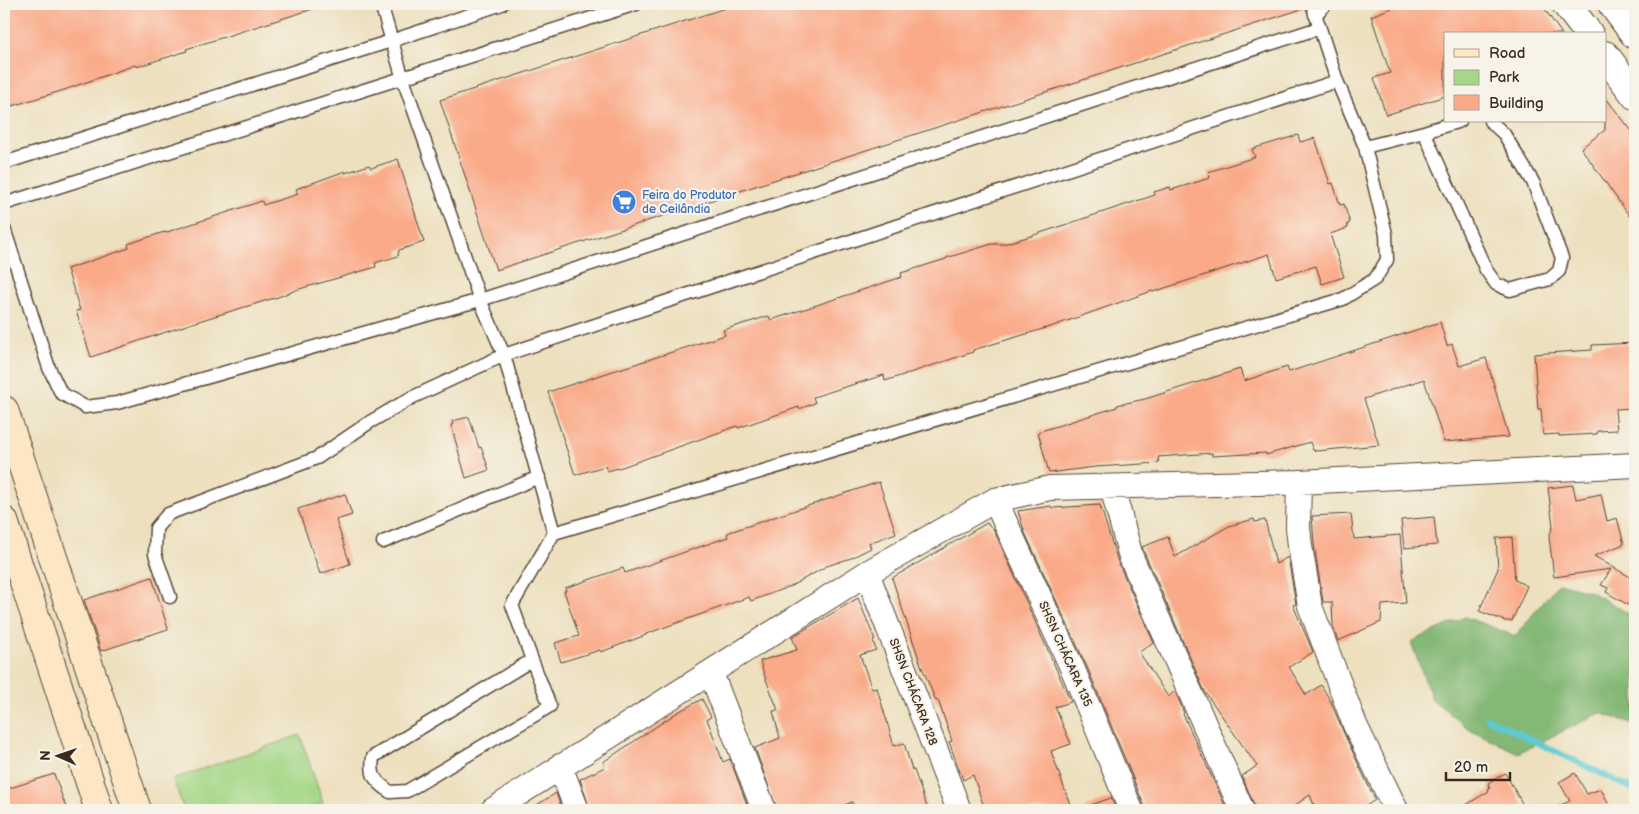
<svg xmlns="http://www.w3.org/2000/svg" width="1639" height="814" viewBox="0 0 1639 814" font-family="'Balsamiq Sans',sans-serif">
<rect width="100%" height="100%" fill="#f7f3e8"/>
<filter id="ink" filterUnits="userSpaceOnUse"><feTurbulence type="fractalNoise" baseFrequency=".02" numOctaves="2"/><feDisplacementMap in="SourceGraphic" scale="10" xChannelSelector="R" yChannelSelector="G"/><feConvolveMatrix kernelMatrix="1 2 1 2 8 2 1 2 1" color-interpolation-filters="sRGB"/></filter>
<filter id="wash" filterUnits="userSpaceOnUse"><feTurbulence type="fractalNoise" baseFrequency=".0096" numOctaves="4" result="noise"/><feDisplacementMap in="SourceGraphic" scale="20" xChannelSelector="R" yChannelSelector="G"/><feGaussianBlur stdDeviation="1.12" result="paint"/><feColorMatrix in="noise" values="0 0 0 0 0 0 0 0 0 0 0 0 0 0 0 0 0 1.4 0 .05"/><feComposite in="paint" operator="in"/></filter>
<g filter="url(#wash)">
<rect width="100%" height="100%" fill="#ede0bf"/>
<path fill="#a4d787" stroke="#708052" d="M300 735 323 803 301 810H184L173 779Z"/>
<path fill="#83b874" stroke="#5f7149" d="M1559 583 1591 592 1635 617V724L1600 713 1518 753 1469 729 1432 699 1411 642 1465 617 1515 636Z"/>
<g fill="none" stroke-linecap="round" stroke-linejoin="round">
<path stroke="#5dcad3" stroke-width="6" d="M1487 718 1635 790"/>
</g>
<g id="blocks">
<path fill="#faaa89" d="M4 4H318L319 7 186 49 187 51 136 67 135 65 64 90 12 106 4 79Z
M738 4H1304L1305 8 496 270 440 100Z
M1391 4H1541L1562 34H1445V96L1386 115 1374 78 1390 73 1371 16 1392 8Z
M1605 97 1635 135V224L1581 148 1605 130Z
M1298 135 1300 142 1315 138 1330 184 1333 183 1340 205 1344 204 1350 223 1347 224 1348 228 1330 234 1344 277 1322 284 1316 266 1276 278 1269 254 1153 292 1152 291 1053 326 973 350V352L885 381 884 375 813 397 815 403 799 409V407L738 428 737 426 622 467 607 471 605 466 575 475 548 392 725 335 723 330 769 316 771 320 902 277 901 273 946 259V258L992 244H1003L1031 236 1155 195 1154 192 1170 187 1171 190 1210 178 1208 172 1255 157 1252 149Z
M398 159 424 242 399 250 398 256 375 263 376 267 296 290 278 297 205 319 91 357 76 311 80 310 67 269 129 248 128 244 164 232V233L262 201 263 205 298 194 296 189 345 171V173L369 165 371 168Z
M1440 322 1447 346 1452 344 1459 366 1486 358 1509 437 1444 442 1424 379 1364 399 1379 445 1316 451 1313 450 1310 442 1266 455V453L1212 456V453L1158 457 1159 463 1095 467 1049 473 1038 432 1117 407V405L1145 399 1240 369 1244 381 1287 367 1289 372Z
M1635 343V408L1615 409 1617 430 1597 431V434L1559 436V434L1543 435 1541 409H1538L1534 354 1592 350V345Z
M469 417 479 448 481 447 489 470 466 478 451 425 453 424 452 421Z
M879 482 896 533 869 543 871 548 851 558 827 566 791 586 751 601 749 597 646 634V635L601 652 600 650 561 662 555 643 579 636 564 591H566L565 588 623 568 625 573 728 537 727 533Z
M1573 485 1576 499 1601 494 1607 521 1617 518 1624 544 1594 556 1635 580V609L1606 592 1608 588 1601 585 1611 569 1554 577 1549 537 1553 526 1548 488Z
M345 494 352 515 336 520 350 564 320 574 298 509Z
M1100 505 1118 562 1154 643 1139 652 1168 697 1175 691 1184 713 1183 714 1227 810H1144V805L1087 667 1025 533 1018 511 1051 506 1052 508Z
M1351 514 1354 539 1400 535 1406 603 1382 605 1381 622 1338 641 1333 627 1332 602H1323L1314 544 1312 516Z
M1434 517 1437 545 1404 548 1401 520Z
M1254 519 1255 522 1265 520 1276 564 1288 557 1296 604 1293 605 1313 652 1289 667 1306 695 1321 685 1331 702 1343 731 1375 800 1360 810H1316L1310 795 1288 810H1256L1242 776 1257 766 1205 692 1144 552 1142 547 1168 537 1175 557 1229 526Z
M987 523 994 530 1071 702 1055 707 1071 744 1051 751 1072 810H985L973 775 963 780 949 742 952 741 938 700 936 701 921 665 892 578Z
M1512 537 1515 580 1527 586 1512 621H1505L1479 611 1498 569 1496 538Z
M152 577 168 629 101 651 84 600Z
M858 598 875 640 873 641 876 650 860 655 872 689 877 688 894 746 904 743 912 770H914L928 810H855L852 802 832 810H777L755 748 780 738 773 711 778 710 765 677 760 661 797 650 792 637Z
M702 699 711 717 707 719 723 762 730 759 749 810H590L580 779 605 767 603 762 678 712Z
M1505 773 1526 810H1458L1489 791 1488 789 1490 788 1488 783Z
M1575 773 1587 794 1601 789 1609 805 1600 810H1549L1570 801 1559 782Z
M54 774 67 810H4V790Z
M556 793 562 810H529Z
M1111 798 1116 810H1086L1085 807Z"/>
</g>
</g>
<g filter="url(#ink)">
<use href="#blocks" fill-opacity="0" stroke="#564536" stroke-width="1"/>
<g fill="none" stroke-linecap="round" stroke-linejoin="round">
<defs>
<path id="service" d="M381 4 403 79 480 300 504 355 554 533
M1315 15 1326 4
M1424 132 1486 270 1496 284 1510 290 1550 279 1559 271 1562 258 1533 182 1504 134 1490 121
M1365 147 1424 132 1460 121
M4 163 391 41 502 4
M4 204 636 4
M4 228 49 368 61 393 85 407 117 403 480 300 1319 28
M383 542 539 477
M170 597 155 554 156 528 168 514 317 458 370 422 411 398 504 355 1337 81
M532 660 550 706 407 791 390 792C375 780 370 777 373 757L532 660 512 605 554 533 1343 299 1375 279 1387 260 1386 234 1365 147 1337 81 1312 4"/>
<path id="minor" d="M1299 482 1298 527 1300 546 1310 606 1355 725 1396 810
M1112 487 1131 557 1242 810
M995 500 1074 672 1131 810
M867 573 959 810
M711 673 764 810
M560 766 577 810
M493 810 867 573 995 500 1050 488 1299 482 1635 465"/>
<path id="tertiary" d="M1566 4 1589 34
M1612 4 1635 35
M1605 55 1635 95"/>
<path id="secondary" d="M4 410 137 810
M4 521 99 810"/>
</defs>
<use href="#service" stroke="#564536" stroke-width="15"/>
<use href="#minor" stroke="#564536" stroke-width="26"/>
<use href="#tertiary" stroke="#564536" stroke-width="30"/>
<use href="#secondary" stroke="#564536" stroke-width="30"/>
<use href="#service" stroke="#fff" stroke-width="12"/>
<use href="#minor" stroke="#fff" stroke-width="24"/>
<use href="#tertiary" stroke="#fff" stroke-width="28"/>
<use href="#secondary" stroke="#fce6c4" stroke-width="28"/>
</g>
</g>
<defs>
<symbol id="supermarket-disc" viewBox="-11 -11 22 22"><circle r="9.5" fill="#3f7fe0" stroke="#f7f3e8"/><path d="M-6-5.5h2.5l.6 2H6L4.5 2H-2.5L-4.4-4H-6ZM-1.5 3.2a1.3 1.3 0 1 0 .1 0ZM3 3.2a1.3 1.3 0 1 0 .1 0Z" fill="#fff"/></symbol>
</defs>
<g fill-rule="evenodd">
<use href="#supermarket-disc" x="610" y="188" width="28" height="28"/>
</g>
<g text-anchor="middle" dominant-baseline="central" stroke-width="4.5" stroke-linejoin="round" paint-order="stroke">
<g font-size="12" fill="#366cbe" stroke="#f7f3e8" text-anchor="start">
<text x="642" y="195">Feira do Produtor<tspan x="642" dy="14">de Ceilândia</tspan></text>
</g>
<g font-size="12" fill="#3b2a1e" stroke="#f7f3e8">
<text transform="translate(1065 654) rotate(66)">SHSN CHÁCARA 135</text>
<text transform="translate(913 692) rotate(69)">SHSN CHÁCARA 128</text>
</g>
</g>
<rect width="1639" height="814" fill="none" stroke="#f7f3e8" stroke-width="20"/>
<rect x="1444" y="32" width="162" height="90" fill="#f7f3e8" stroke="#aca397"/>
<rect x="1454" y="49" width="25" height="8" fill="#fce6c4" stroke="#aca397"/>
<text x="1489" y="58" font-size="15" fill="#3b2a1e">Road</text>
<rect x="1454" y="70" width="25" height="15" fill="#a4d787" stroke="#aca397"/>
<text x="1489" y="82" font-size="15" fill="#3b2a1e">Park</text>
<rect x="1454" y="95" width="25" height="15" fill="#faaa89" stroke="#aca397"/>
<text x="1489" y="108" font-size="15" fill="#3b2a1e">Building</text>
<g transform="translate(58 756) rotate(272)" stroke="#f7f3e8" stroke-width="4" paint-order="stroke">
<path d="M0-4L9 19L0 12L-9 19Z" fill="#3b2a1e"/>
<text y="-8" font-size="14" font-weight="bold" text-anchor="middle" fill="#3b2a1e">N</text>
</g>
<path d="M1446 772v8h64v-8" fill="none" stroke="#3b2a1e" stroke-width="2.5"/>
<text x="1454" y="772" font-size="15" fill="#3b2a1e" stroke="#f7f3e8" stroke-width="4" paint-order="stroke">20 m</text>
</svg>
